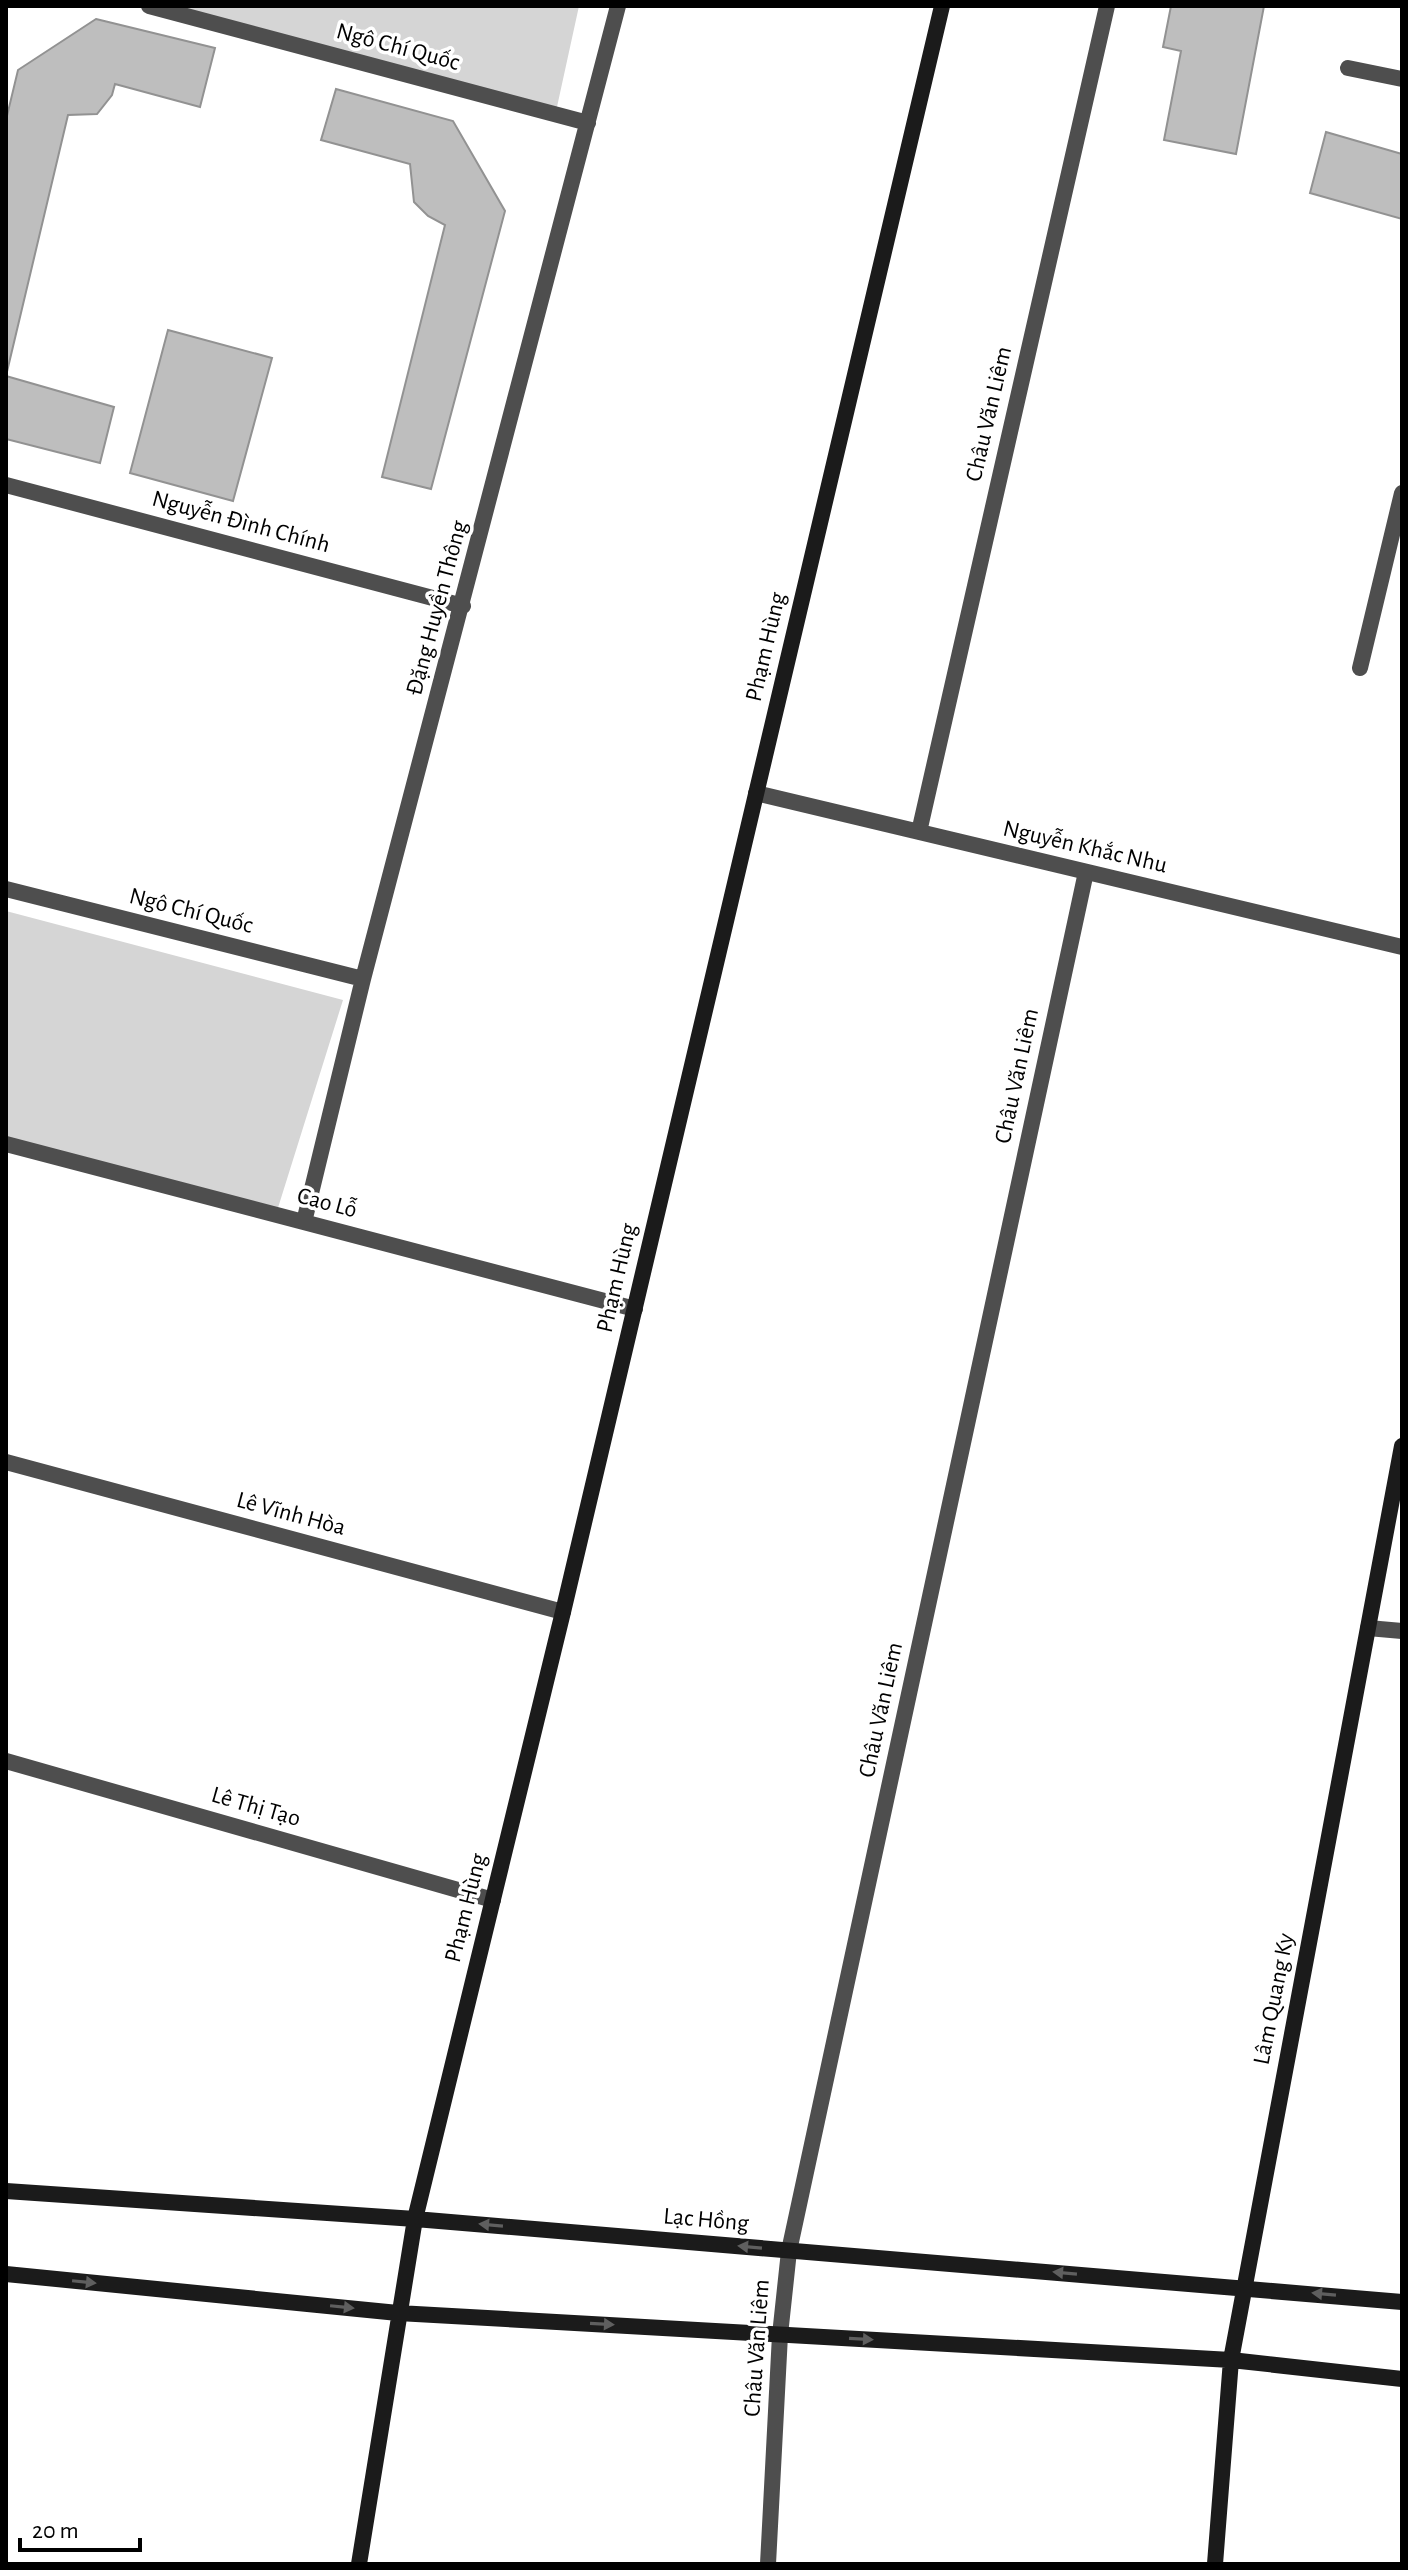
<svg xmlns="http://www.w3.org/2000/svg" width="1408" height="2570" viewBox="0 0 1408 2570" font-family="'Alegreya Sans',sans-serif">
<rect width="100%" height="100%" fill="#fff"/>
<path fill="#d5d5d5" d="M147 6H579L555 116Z
M6 911 343 1000 277 1211 6 1140Z"/>
<path fill="#bebebe" stroke="#929292" stroke-width="2" d="M1171 6H1264L1236 154 1164 140 1181 51 1163 47Z
M96 19 215 48 200 107 115 84 112 95 97 114 68 115 6 376V120L18 70Z
M336 89 453 121 505 211 431 489 382 477 445 225 428 216 414 202 410 164 321 140Z
M1326 132 1402 154V219L1310 193Z
M168 330 272 358 233 501 130 473Z
M6 376 114 407 100 463 6 439Z"/>
<g fill="none" stroke-linecap="round" stroke-linejoin="round">
<path stroke="#4e4e4e" stroke-width="16" d="M1348 68 1402 79
M1360 668 1402 493
M1368 1628 1402 1631"/>
<path stroke="#4e4e4e" stroke-width="16" d="M149 6 588 123
M6 485 463 606
M756 793 1402 947
M919 832 1107 6
M6 889 363 979
M6 1144 635 1309
M304 1222 363 979 618 6
M6 1462 563 1612
M6 1761 493 1900
M768 2564 780 2335 789 2251 1086 872"/>
<path stroke="#1b1b1b" stroke-width="16" d="M6 2191 415 2219 1402 2302
M6 2274 398 2313 1231 2360 1402 2379
M359 2564 415 2219 563 1612 942 6
M1215 2564 1231 2360 1402 1446"/>
</g>
<defs><path id="oneway-solid" d="M-6-.8H1V-3.2L6.5 0L1 3.2V.8H-6Z" transform="scale(2)"/></defs>
<g fill="#5f5f5f">
<use href="#oneway-solid" transform="translate(491 2225) rotate(-175)"/>
<use href="#oneway-solid" transform="translate(750 2247) rotate(-175)"/>
<use href="#oneway-solid" transform="translate(1065 2273) rotate(-175)"/>
<use href="#oneway-solid" transform="translate(84 2282) rotate(6)"/>
<use href="#oneway-solid" transform="translate(1324 2294) rotate(-175)"/>
<use href="#oneway-solid" transform="translate(342 2307) rotate(6)"/>
<use href="#oneway-solid" transform="translate(602 2324) rotate(3)"/>
<use href="#oneway-solid" transform="translate(861 2339) rotate(3)"/>
</g>
<g text-anchor="middle" dominant-baseline="central" stroke-width="7" stroke-linejoin="round" paint-order="stroke">
<g font-size="24" fill="#000" stroke="#fff">
<text transform="translate(398 47) rotate(15)">Ngô Chí Quốc</text>
<text transform="translate(989 414) rotate(-77)">Châu Văn Liêm</text>
<text transform="translate(241 522) rotate(15)">Nguyễn Đình Chính</text>
<text transform="translate(437 608) rotate(-75)">Đặng Huyền Thông</text>
<text transform="translate(766 647) rotate(-77)">Phạm Hùng</text>
<text transform="translate(1085 847) rotate(13)">Nguyễn Khắc Nhu</text>
<text transform="translate(191 911) rotate(14)">Ngô Chí Quốc</text>
<text transform="translate(1017 1076) rotate(-78)">Châu Văn Liêm</text>
<text transform="translate(327 1203) rotate(15)">Cao Lỗ</text>
<text transform="translate(617 1278) rotate(-77)">Phạm Hùng</text>
<text transform="translate(291 1514) rotate(15)">Lê Vĩnh Hòa</text>
<text transform="translate(881 1710) rotate(-78)">Châu Văn Liêm</text>
<text transform="translate(256 1807) rotate(16)">Lê Thị Tạo</text>
<text transform="translate(466 1908) rotate(-76)">Phạm Hùng</text>
<text transform="translate(1274 1999) rotate(-79)">Lâm Quang Ky</text>
<text transform="translate(706 2220) rotate(5)">Lạc Hồng</text>
<text transform="translate(757 2348) rotate(-86)">Châu Văn Liêm</text>
</g>
</g>
<rect width="1408" height="2570" fill="none" stroke="#000000" stroke-width="16"/>
<path d="M20 2538v12h120v-12" fill="none" stroke="#000000" stroke-width="4"/>
<text x="32" y="2538" font-size="24" fill="#000000" stroke="#ffffff" stroke-width="6" paint-order="stroke">20 m</text>
</svg>
